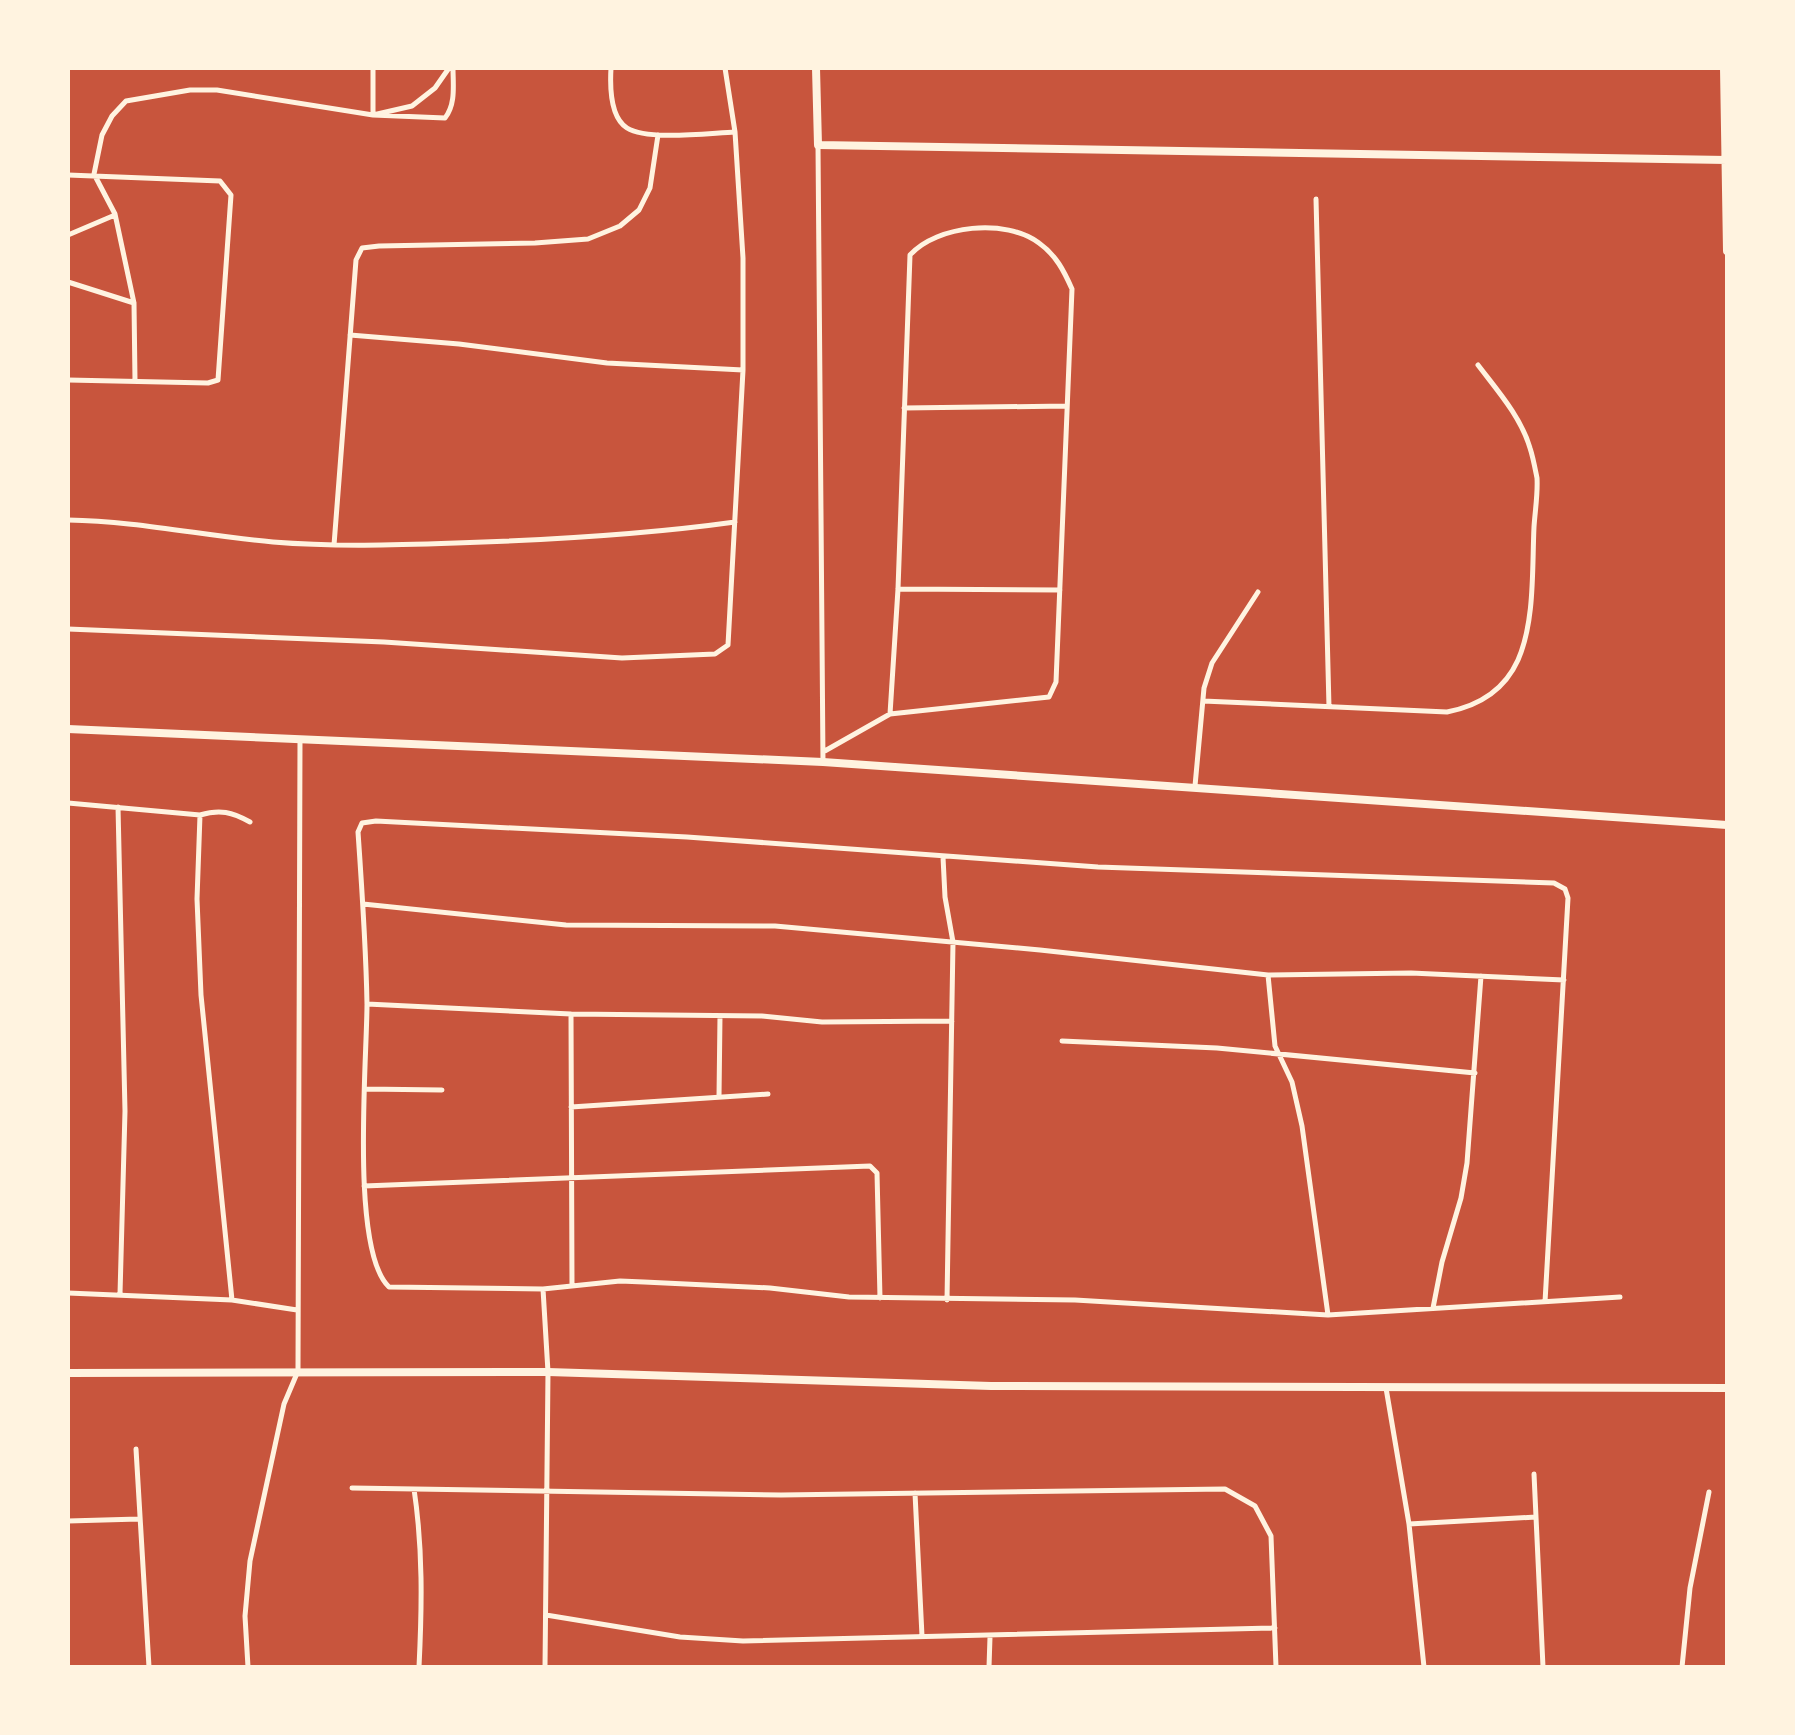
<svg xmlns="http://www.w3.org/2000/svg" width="1795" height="1735" viewBox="0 0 1795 1735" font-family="'Nunito Sans',sans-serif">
<rect width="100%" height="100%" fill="#c8553d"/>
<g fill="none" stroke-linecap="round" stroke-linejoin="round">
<path stroke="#fff3e0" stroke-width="5" d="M373 68V115L445 118C456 104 453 85 453 68
M611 68C610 85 610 117 627 128 648 141 709 133 735 132
M818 145 823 762
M68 175 220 181 231 195 218 380 208 383 68 380
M1316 199 1329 707
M68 235 115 215
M68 282 134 303
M350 335 459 344 607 363 743 370
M135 381 134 303 115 214 94 174 102 135 112 116 126 101 190 90H217L373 115 412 106 435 88 449 68
M904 408 1067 406
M68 520C137 521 205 536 273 542 334 547 395 545 456 543 550 540 642 535 735 522
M334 545 356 260 362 248 379 246 535 243 588 239 620 226 639 210 650 188 658 135
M898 589 1060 590
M68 629 384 642 622 658 715 654 728 645 743 370V258L735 132 725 68
M1203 701 1447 712C1478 706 1504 691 1518 660 1535 621 1532 569 1534 527 1535 511 1538 494 1537 478 1535 468 1533 457 1530 448 1521 417 1497 390 1478 365
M823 752 890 714 1049 697 1056 682 1072 289C1064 271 1056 255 1039 243 1006 218 937 225 910 255L898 589 890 714
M1195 786 1204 688 1212 663 1258 592
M68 803 200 815C220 809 232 812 250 822
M118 807 125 1111 120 1294
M200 815 197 899 201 995 232 1300
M943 857 945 897 953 942 947 1300
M363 904 566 925 775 926 1040 950 1268 975 1411 973 1564 980
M1268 975 1275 1046 1292 1082 1302 1126 1328 1315
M367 1004 571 1014
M1062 1041 1217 1048 1475 1073
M365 1089 442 1090
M719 1097 720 1016
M571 1107 768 1094
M364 1186 870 1166 877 1173 880 1298
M572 1286 571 1014 762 1016 822 1022 952 1021
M543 1289 548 1372 545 1667
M68 1293 232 1300 297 1310
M1545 1302 1568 898 1565 889 1554 883 1098 867 687 837 376 821 362 823 358 832C362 889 366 946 367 1004 367 1060 350 1250 389 1287L543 1289 620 1281 644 1282 770 1288 849 1297 1075 1300 1328 1315 1620 1297
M1433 1308 1442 1262 1461 1198 1467 1163 1481 976
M1386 1388 1409 1524 1424 1667
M136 1449 149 1667
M1534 1474 1543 1667
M352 1488 781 1495 1225 1489 1255 1506 1271 1536 1276 1667
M414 1489C423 1549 422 1606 419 1667
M915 1493 922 1636
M68 1521 139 1519
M1409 1524 1536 1517
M546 1615 680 1637 743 1641 1275 1628
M248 1667 245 1616 250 1561 284 1404 298 1371 300 740
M989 1667 990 1637
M1682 1667 1690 1588 1709 1492"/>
<path stroke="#fff3e0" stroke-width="8" d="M816 68 818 145 1727 160
M1724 68 1727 251
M68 729 823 762 1727 825
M68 1373 548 1372 991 1386 1727 1388"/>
</g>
<rect width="1795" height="1735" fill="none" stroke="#fff3e0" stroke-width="140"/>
</svg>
